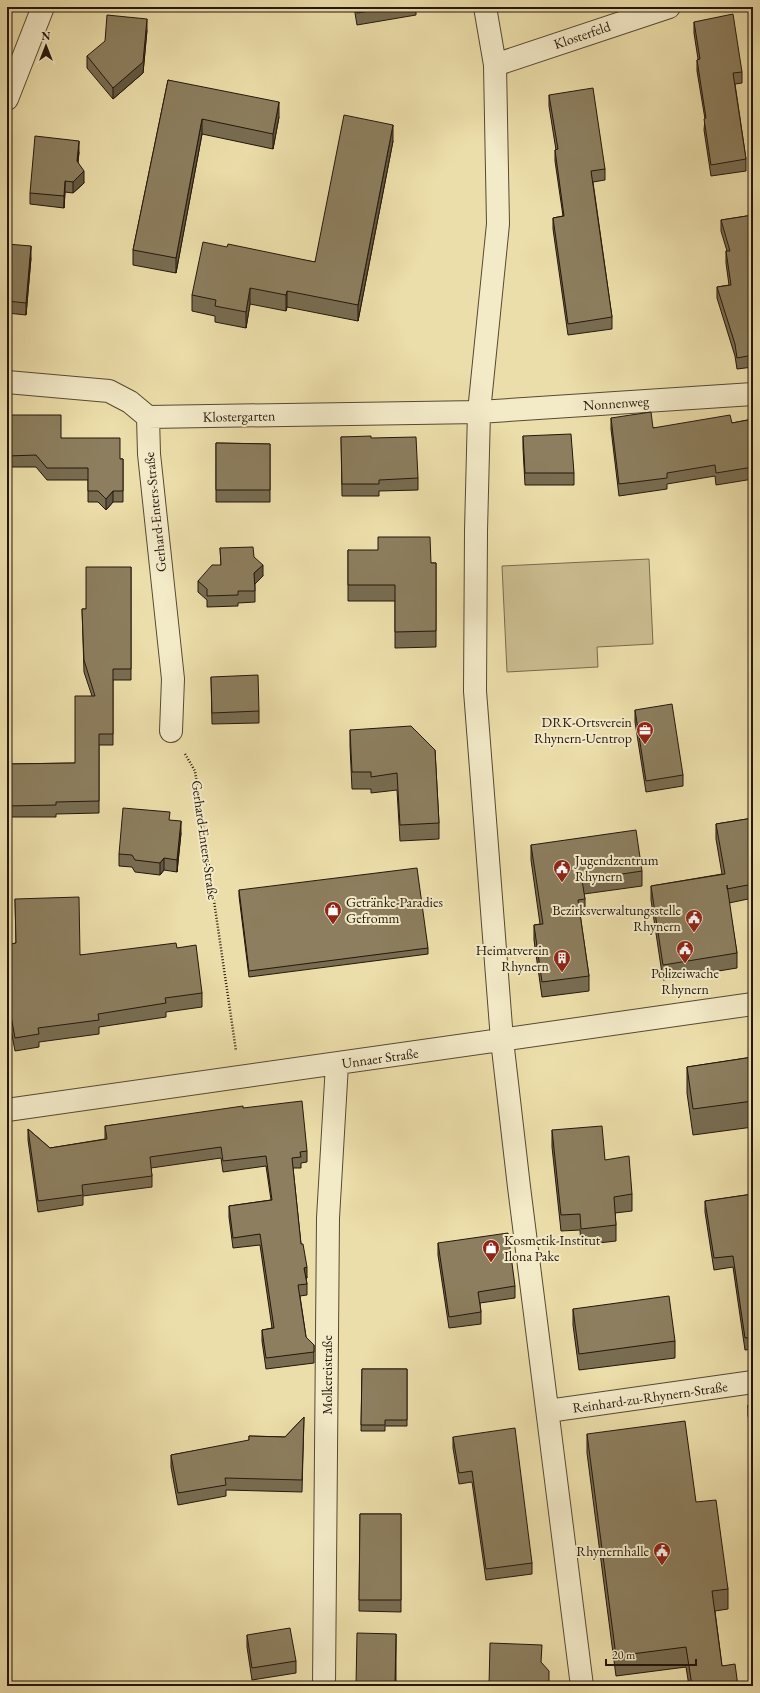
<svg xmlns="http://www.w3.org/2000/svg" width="760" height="1693" viewBox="0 0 760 1693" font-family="'EB Garamond',serif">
<rect width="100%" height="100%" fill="#ecdeaa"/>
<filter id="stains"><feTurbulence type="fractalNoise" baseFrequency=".005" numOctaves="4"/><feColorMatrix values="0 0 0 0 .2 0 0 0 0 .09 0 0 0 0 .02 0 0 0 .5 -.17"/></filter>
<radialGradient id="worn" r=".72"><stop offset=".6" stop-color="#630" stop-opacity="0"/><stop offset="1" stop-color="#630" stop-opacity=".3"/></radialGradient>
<path fill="#cabc8f" stroke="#776a4e" d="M649 559 653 644 597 647 598 667 507 672 502 566Z"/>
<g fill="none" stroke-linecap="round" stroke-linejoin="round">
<defs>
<path id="minor" d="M485 7 495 65 498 224 479 412 476 531 475 691 502 1040 519 1187 582 1686
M495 65 669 7
M7 99 43 7
M7 382 109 391 130 402 148 417 479 412 753 394
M148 417 149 454 173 679 171 731
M7 1110 753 1004
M548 1411 753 1382
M324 1686 328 1218 337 1064"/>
</defs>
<use href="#minor" stroke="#564934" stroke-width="24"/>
<path stroke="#24170c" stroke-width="2.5" stroke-dasharray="1 2" stroke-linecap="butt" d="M185 754 195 771 236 1051"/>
<use href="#minor" stroke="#f3eac8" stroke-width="22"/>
</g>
<path fill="#786c51" stroke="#24170c" d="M354 7H416V15L357 25Z
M694 22 742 72V83L735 84 746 159V171L711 176 704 130 705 119 697 71V60L698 59 694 33Z
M147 30 143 73 113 99 87 68V56Z
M168 80 279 117 273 149 202 134 176 273 133 265V250Z
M549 95 605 169V180L593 182 612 317V329L568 335 553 229V218L563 216 555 161V150H556L549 106Z
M393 141 358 321 287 307 286 311 250 304 246 328 215 322V316L192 311V295L227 247 315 262Z
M79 152 78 162 84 183 73 193 65 192 64 208 30 204V193Z
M753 215V367L737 369 735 356 717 298V287L729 285 726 263V251H727L721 231V220Z
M7 244 31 258 26 315 7 313Z
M7 415 61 438 120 459H123V502H113L106 510 98 502H88V480H47L36 467H7Z
M611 418 653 428 732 423 753 419V479L716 485 715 476 667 484V489L619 496 611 429Z
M523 436 574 473V485H525L523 448Z
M341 437 371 438 418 478V490L379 491V496H342Z
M216 443 270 444V502H216Z
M220 548 254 557 263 576 255 584V602L238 603V606L207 607V600L198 592V581L221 565Z
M348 550 431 563H436V647L395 648V601H348Z
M131 567V680H113V745H99V813L56 814V817H7V764L75 763 92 696 84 672 82 609H86Z
M211 677 259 711V723L212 724Z
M635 710 683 775V786L646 792 635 722Z
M350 730 435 750 439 823V839L400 841 397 790 371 793V789H352L350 746Z
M753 818V898L729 903 737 953V968L663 980 651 900V886L722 874 716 839V824Z
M170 820 181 833 177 872 164 870 160 875 135 872 132 867 119 866V854Z
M531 845 642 871V886L584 894 585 899V914H580L589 976V991L542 997 534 940V925L540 924 531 860Z
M239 890 428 948V954L249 977 239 896Z
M15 899 80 955 177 948 202 993V1007L166 1012V1017L99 1027V1034L39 1042V1047L15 1051 9 1019H7V945L16 943Z
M753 1057V1127L693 1135 687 1093V1067Z
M243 1108 307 1151V1162L301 1163V1168H293L301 1244 307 1278H306L307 1284V1295L300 1296 306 1337 314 1345V1363L266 1369 262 1341V1330L272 1328 260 1245 233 1248 229 1217V1206L271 1200 266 1166 223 1172 221 1158 151 1168 152 1176V1187L83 1196V1205L38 1212 28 1140V1129L50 1148 105 1139V1126Z
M552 1130 605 1160 632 1194V1211L615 1213 616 1225V1241L581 1245 580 1230 561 1231 552 1147Z
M753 1194V1349L745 1350 733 1267 714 1270 705 1212V1201Z
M438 1243 515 1286V1298L480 1303 481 1312V1324L449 1328 438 1255Z
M573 1309 675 1341V1358L579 1370 573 1325Z
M362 1369H407V1426H385V1431H361Z
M753 1404V1449L748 1415V1405Z
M304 1417 302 1492 226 1490V1496L178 1505 171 1467V1455L249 1441V1436L285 1437Z
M587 1434 696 1502 728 1589V1609L715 1611 722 1666 738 1686H689L686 1667 616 1676 587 1453Z
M453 1437 532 1563V1574L486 1580 472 1482 459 1484 453 1448Z
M360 1514H401V1612L359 1611Z
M753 1572V1593L751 1592V1575Z
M247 1635 296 1661V1673L252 1680 247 1647Z"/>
<path fill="#625842" stroke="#24170c" d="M147 19V30L143 73 113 99V88Z
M279 102V117L273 149V134Z
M202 119V134L176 273V258Z
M393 125V141L358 321V305Z
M79 141V152L77 172V161Z
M84 171V183L73 193V182Z
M65 181V192L64 208V196Z
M31 246V258L26 315V303Z
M250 288V304L246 328V312Z
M287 291V307L286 311V295Z
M113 491V502L106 510V499Z
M263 565V576L254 585V573Z
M181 821V833L177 872V860Z
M164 858V870L160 875V863Z
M307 1267V1278L304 1279V1268Z
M396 1634V1686H395Z"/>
<path fill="#8c7e5e" stroke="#24170c" d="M356 7H395L357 13Z
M733 14 742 72 733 73 746 159 711 165 704 119 706 118 697 60 700 59 694 22Z
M107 15 147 19 143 62 113 88 87 56 105 41Z
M168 80 279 102 273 134 202 119 176 258 133 250Z
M593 88 605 169 591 171 612 317 568 324 553 218 564 216 555 150 558 149 549 95Z
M344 115 393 125 358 305 287 291 286 295 250 288 246 312 215 306 216 300 192 295 203 242 227 247 228 244 315 262Z
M35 136 79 141 77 161 84 171 73 182 65 181 64 196 30 193Z
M753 215V355L737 358 735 344 717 287 731 285 726 251H730L721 220Z
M7 244 31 246 26 303 7 301Z
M651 412 653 428 730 415 732 423 753 419V467L716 473 715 465 667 473V478L619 484 611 418Z
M7 415H61V438H120V459H123V491H113L106 499 98 491H88V468H47L36 455 7 456Z
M571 434 574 473H525L523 436Z
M371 436V438L416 437 418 478 379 480V484H342L341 437Z
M216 443 270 444V490H216Z
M378 537H430L431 563H436V631L395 632V585H348V550H378Z
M253 547 254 557 263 565 254 573 255 591H238V595L207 596V589L198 581 212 565H221L220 548Z
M86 567H131V669H113V734H99V801L56 802V805L7 806V764L75 763V696H95L84 660 82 609H86Z
M258 675 259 711 212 713 211 677Z
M672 704 683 775 646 781 635 710Z
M411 726 435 750 439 823 400 825 397 773 371 777V772H352L350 730Z
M123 808 170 812 169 820 181 821 177 860 164 858 160 863 135 860 132 855 119 854Z
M753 818V884L727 889V885L737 953 663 965 651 886 725 874 716 824Z
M636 830 642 871 582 880 585 899 578 900 589 976 542 982 534 925 543 924 531 845Z
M417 868 428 948 249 971 239 890Z
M79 897 80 955 176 943 177 948 196 945 202 993 165 998 166 1003 98 1014 99 1020 38 1028 39 1034 15 1038 9 1005H7V945L16 943 15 899Z
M753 1057V1101L693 1109 687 1067Z
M302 1101 307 1151 300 1152 301 1157 292 1158 301 1244H303L307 1267 304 1268 307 1284 298 1285 306 1337 314 1345V1352L266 1358 262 1330 274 1328 260 1234 233 1238 229 1206 272 1200 266 1156 223 1161 221 1147 150 1157 152 1176 82 1185 83 1195 38 1201 28 1129 50 1148 107 1139 105 1126 243 1106V1108Z
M602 1126 605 1160 629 1156 632 1194 614 1197 616 1225 581 1229 580 1214 561 1215 552 1130Z
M753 1194V1337L745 1338 733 1256 714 1258 705 1201Z
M508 1233 515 1286 478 1292 481 1312 449 1317 438 1243Z
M669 1296 675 1341 579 1354 573 1309Z
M362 1369H407V1420H385V1425H361Z
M753 1404V1439L748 1405Z
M304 1417 302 1480 225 1478 226 1485 178 1493 171 1455 249 1440V1436L285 1437Z
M685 1421 696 1502 716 1500 728 1589 712 1591 722 1666 735 1664 738 1686H692L686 1647 616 1656 587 1434Z
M515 1428 532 1563 486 1569 472 1471 459 1473 453 1437Z
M360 1514H401V1600H359Z
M753 1572V1577L751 1575Z
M290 1628 296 1661 252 1668 247 1635Z
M357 1633 396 1634 395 1686H356Z
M490 1643 542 1645 541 1662 549 1671V1686H489Z"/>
<defs>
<symbol id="office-pin" viewBox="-11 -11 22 30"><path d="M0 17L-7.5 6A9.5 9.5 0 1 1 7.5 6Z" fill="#8f2418" stroke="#f3eac8"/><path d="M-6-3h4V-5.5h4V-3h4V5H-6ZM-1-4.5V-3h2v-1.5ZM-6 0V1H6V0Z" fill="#fff"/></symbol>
<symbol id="civic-pin" viewBox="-11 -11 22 30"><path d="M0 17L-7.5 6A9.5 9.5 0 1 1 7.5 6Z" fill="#8f2418" stroke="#f3eac8"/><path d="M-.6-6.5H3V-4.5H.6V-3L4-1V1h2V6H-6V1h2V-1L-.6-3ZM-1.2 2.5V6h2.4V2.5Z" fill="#fff"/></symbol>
<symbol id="shop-pin" viewBox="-11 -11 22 30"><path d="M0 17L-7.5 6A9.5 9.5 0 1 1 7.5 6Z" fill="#8f2418" stroke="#f3eac8"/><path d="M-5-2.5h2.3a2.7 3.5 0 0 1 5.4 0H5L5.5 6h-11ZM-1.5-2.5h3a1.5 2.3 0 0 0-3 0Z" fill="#fff"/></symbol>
<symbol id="building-pin" viewBox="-11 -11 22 30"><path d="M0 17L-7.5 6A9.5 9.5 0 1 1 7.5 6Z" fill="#8f2418" stroke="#f3eac8"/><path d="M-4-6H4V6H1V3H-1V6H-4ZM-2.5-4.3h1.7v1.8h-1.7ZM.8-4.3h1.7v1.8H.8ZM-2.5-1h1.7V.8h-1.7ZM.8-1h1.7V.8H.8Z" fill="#fff"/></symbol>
</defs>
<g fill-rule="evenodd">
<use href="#office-pin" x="635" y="720" width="20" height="27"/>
<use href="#civic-pin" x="552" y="858" width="20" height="27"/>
<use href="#shop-pin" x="323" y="900" width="20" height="27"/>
<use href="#civic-pin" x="684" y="908" width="20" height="27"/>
<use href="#civic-pin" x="675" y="939" width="20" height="27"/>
<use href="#building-pin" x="552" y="948" width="20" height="27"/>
<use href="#shop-pin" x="481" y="1238" width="20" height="27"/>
<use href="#civic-pin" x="652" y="1541" width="20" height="27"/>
</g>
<g text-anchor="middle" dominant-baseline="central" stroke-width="4" stroke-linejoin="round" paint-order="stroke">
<g font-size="14" fill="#24170c" stroke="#f3eac8">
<text transform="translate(582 35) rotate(-19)">Klosterfeld</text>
<text transform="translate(616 403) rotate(-4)">Nonnenweg</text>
<text transform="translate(239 416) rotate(-1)">Klostergarten</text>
<text transform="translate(155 512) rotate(-96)">Gerhard-Enters-Straße</text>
<text transform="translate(205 840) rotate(82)">Gerhard-Enters-Straße</text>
<text transform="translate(380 1058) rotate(-8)">Unnaer Straße</text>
<text transform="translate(327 1375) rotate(-90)">Molkereistraße</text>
<text transform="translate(650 1397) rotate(-8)">Reinhard-zu-Rhynern-Straße</text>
</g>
<g font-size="14" fill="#24170c" stroke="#f3eac8" text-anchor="end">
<text x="632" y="722">DRK-Ortsverein<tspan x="632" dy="16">Rhynern-Uentrop</tspan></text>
<text x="575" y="860" text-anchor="start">Jugendzentrum<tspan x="575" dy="16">Rhynern</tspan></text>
<text x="346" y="902" text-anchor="start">Getränke-Paradies<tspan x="346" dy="16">Gefromm</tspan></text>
<text x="681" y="910">Bezirksverwaltungsstelle<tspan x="681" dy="16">Rhynern</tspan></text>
<text x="549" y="950">Heimatverein<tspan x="549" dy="16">Rhynern</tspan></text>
<text x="685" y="973" text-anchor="middle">Polizeiwache<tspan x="685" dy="16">Rhynern</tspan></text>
<text x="504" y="1240" text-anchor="start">Kosmetik-Institut<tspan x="504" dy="16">Ilona Pake</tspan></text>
<text x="649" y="1551">Rhynernhalle</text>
</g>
</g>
<rect width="760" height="1693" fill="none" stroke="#ecdeaa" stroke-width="24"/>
<rect x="8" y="8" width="744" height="1677" fill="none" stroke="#24170c" stroke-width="2"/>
<rect x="12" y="12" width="736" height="1669" fill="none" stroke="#24170c"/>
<g transform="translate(46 46)" stroke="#f3eac8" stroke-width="3" paint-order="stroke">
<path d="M0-3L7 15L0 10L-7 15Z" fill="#24170c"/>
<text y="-6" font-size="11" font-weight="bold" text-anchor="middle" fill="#24170c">N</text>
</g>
<path d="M606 1659v6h90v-6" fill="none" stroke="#24170c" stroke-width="2"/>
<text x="612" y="1659" font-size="12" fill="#24170c" stroke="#f3eac8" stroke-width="3" paint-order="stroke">20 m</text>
<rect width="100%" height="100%" filter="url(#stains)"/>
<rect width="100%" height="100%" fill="url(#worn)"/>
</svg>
